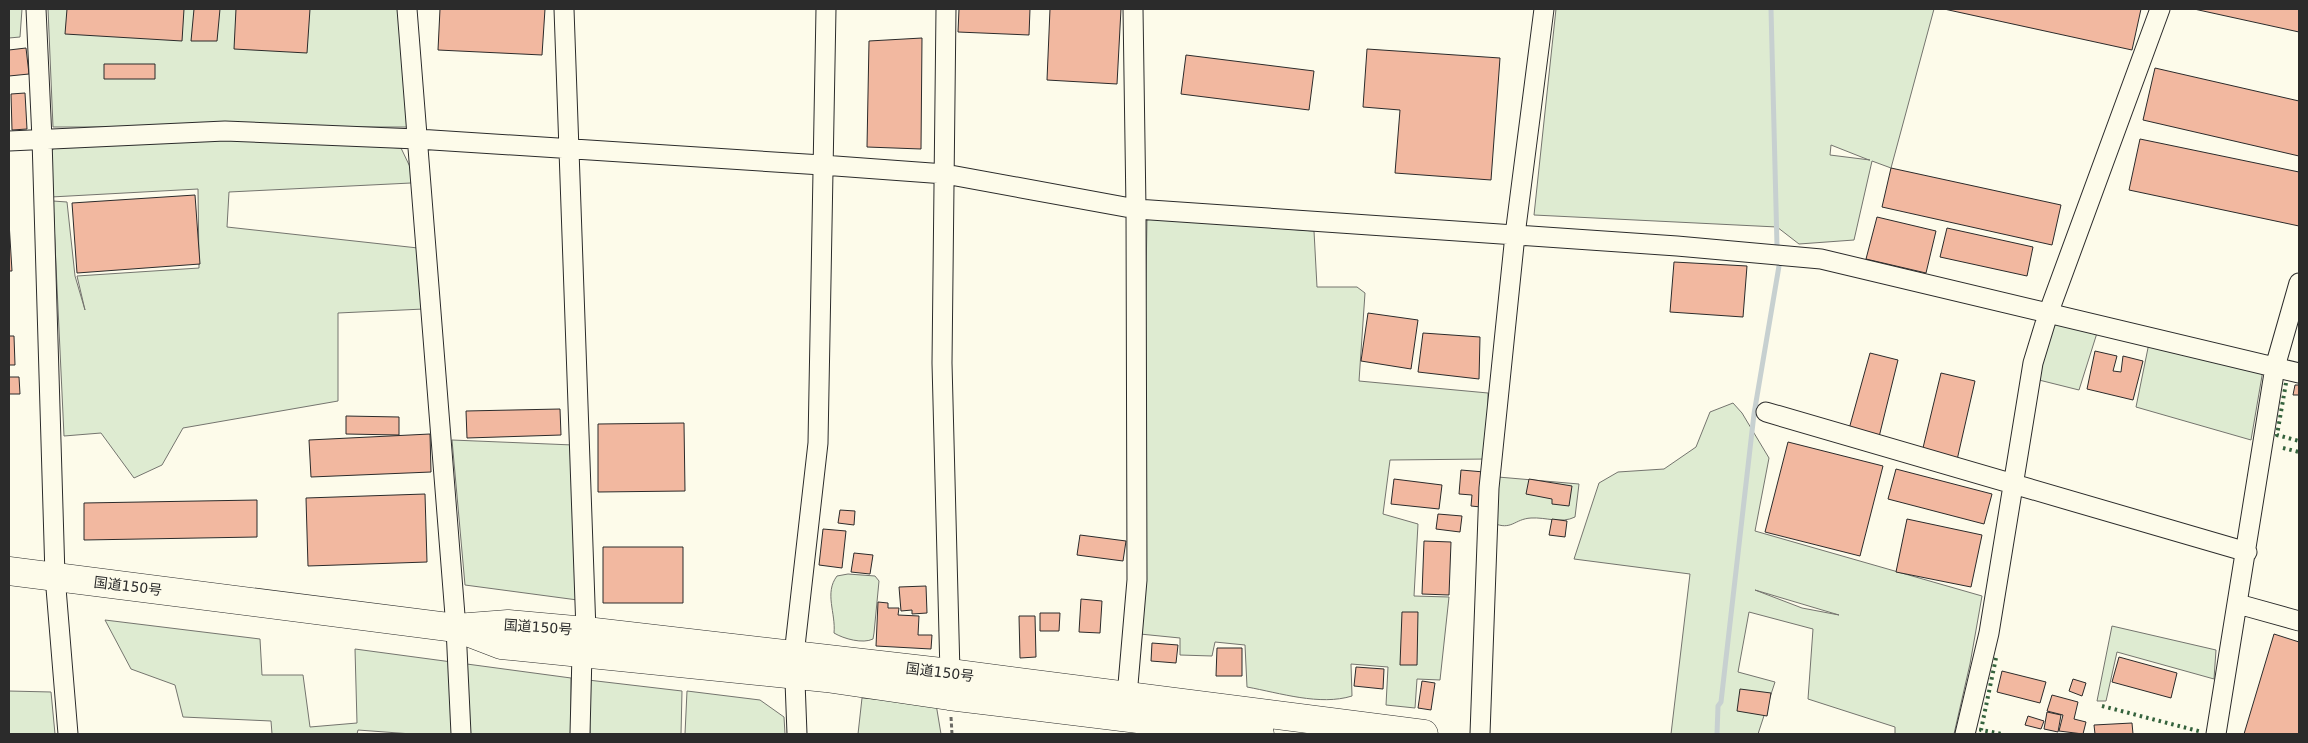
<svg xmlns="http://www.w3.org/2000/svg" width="2308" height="743" viewBox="0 0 2308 743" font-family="'DejaVu Sans','Noto Sans JP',sans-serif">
<rect width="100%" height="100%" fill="#fdfbea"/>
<path fill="#deebd1" stroke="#74746e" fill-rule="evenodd" d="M9 9H22L20 37 9 38Z
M48 9H400L407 127H53Z
M1556 9H1934L1891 168 1872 161 1854 240 1799 244 1777 227 1534 215ZM1831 145 1869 160H1870L1830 155Z
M220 137 401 148 411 169V183L229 192 227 227 418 248 424 309 338 313V401L183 428 162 465 134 478 101 433 64 436 53 201 67 202 75 276 85 310 77 276 199 268 198 189 51 197 50 152 59 144Z
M1147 218 1314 231 1317 287H1357L1365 293 1359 381 1488 393V459L1390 460 1383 514 1418 524 1414 596 1449 597 1440 680 1417 679 1415 708 1386 705 1388 667 1351 664 1352 696C1320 706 1280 693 1247 687L1245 645 1215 642 1212 656 1180 655V638L1140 634Z
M2051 323 2097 333 2079 390 2035 379Z
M2149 343 2263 370 2251 440 2136 407Z
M1733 403 1742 413 1769 458 1755 531 1982 596 1970 664 1954 734H1895V727L1808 699 1813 629 1749 612 1738 672 1775 682 1758 734H1671L1690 574 1574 559 1599 483 1618 472 1664 469 1696 447 1710 412ZM1755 590 1839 615 1802 608Z
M452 440 573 445 585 601 465 585Z
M1498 477 1579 484 1575 517C1561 524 1546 517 1531 518 1514 519 1512 531 1493 523Z
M848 574 875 576 879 581 874 633 873 639C863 644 844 639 834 633 836 613 824 593 837 576Z
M105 620 260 639 262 675H303L310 727 357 723 355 649 571 678V734H412L358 730 357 734H272L271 721 183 717 175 685 131 669Z
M2112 626 2216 650 2214 679 2117 652 2106 701H2097Z
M588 680 682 691 681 734H590Z
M9 691 51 692 55 734H9Z
M687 691 760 700 784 717 785 734H685Z
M862 698 936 704 941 734H858Z"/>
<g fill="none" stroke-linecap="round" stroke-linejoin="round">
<path stroke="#c7d0d0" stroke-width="5" d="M1771 9 1777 246
M1717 734 1718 706 1721 702 1754 414 1779 266"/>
</g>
<path fill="#f2b8a0" stroke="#2b2b2b" d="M67 9H184L182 41 65 34Z
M194 9H220L217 41H191Z
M236 9H310L307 53 234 49Z
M440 9H545L542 55 438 50Z
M959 9H1030L1029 35 958 32Z
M1050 9H1121L1117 84 1047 80Z
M1944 9H2141L2132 50Z
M2194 9H2299V32Z
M922 38 921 149 867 147 869 41Z
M26 48 29 74 9 76V50Z
M1367 49 1500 58 1491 180 1395 173 1400 110 1363 107Z
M1186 55 1314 71 1309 110 1181 94Z
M104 64H155V79H104Z
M2155 68 2299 101V156L2143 120Z
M25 93 27 129 12 130 11 94Z
M2140 139 2299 172V226L2129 190Z
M1891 168 2061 205 2052 245 1882 207Z
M195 195 200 264 77 273 72 203Z
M1877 217 1936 231 1926 273 1866 259Z
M9 222 12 271H9Z
M1947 228 2033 247 2027 276 1940 257Z
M1674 262 1747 266 1743 317 1670 312Z
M1368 313 1418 320 1411 369 1361 361Z
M1423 333 1480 337 1479 379 1418 372Z
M9 336H14L15 365H9Z
M2095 351 2117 356 2113 371 2121 372 2123 356 2143 361 2133 400 2087 389Z
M1870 353 1898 360 1879 437 1849 429Z
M1941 373 1975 381 1957 460 1922 452Z
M9 377H19L20 394H9Z
M2295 385H2299V395H2293Z
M560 409 561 435 467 438 466 411Z
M346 416 399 417V435L346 434Z
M684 423 685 491 598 492V424Z
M430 434 431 472 311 477 309 440Z
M1788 442 1883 466 1860 556 1765 532Z
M1896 469 1992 494 1984 524 1888 499Z
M1461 470 1484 472 1481 507 1471 506 1472 495 1459 494Z
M1394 479 1442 485 1439 509 1391 504Z
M1529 479 1572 486 1569 506 1552 504V499L1526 494Z
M425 494 427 562 308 566 306 498Z
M257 500V537L84 540V503Z
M840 510 855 511 854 525 838 523Z
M1438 514 1462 516 1460 532 1436 529Z
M1552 519 1567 521 1565 537 1549 535Z
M1907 519 1982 535 1971 587 1896 572Z
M823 529 846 531 842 568 819 565Z
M1080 535 1126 541 1123 561 1077 555Z
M1424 541 1451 542 1449 595 1422 594Z
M603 547H683V603H603Z
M854 553 873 555 870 574 851 572Z
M926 586 927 613 912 614V610L901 611 899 587Z
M1081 599 1102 601 1100 633 1079 632Z
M878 602 888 603V608H899L898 615 919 616 918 635H932L931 649 876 646Z
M1402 612H1418L1417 665H1400Z
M1040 613H1060L1059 631H1040Z
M1019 616H1035L1036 657 1020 658Z
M2274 634 2299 642V734H2244Z
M1152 643 1178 645 1176 663 1151 661Z
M1217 648H1242V676H1216Z
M2119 657 2177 673 2171 698 2112 682Z
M1356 667 1384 669 1383 689 1354 686Z
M2002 671 2046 682 2040 703 1997 692Z
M2073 679 2086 683 2082 696 2069 691Z
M1422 681 1435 683 1431 710 1418 708Z
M1740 689 1771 693 1767 716 1737 711Z
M2052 695 2078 702 2074 719 2086 722 2083 734 2059 731 2063 715 2047 711Z
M2047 712 2061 715 2058 732 2044 729Z
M2028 716 2044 721 2041 729 2025 725Z
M2132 723 2133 734H2095L2094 725Z"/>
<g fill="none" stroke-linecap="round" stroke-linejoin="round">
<defs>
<path id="minor" d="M36 9 42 139 55 576 68 734
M407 9 456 628 461 734
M564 9 586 631
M946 9 942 363 950 673
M9 141 225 131 417 139 822 165 945 174 1136 209 1677 246 1821 259 2299 373
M1766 412 2247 552
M2238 604 2299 621
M1127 696 1137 580 1136 209 1133 9
M580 734 582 653
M797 734 794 655 818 443 826 9
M1480 734 1489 488 1515 235 1544 9
M1965 734 1989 633 2033 363 2048 314 2160 9
M2216 734 2275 367 2299 283"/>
<path id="highway" d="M9 571 456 628 508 624 586 631 950 673 1424 734
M462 630 501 645 826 678 949 696 1260 734"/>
</defs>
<use href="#minor" stroke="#2b2b2b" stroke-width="21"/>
<use href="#highway" stroke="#2b2b2b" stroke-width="29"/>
<path stroke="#6a6964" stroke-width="3" stroke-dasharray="4 2.5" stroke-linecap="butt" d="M951 717 952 734"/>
<use href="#minor" stroke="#fdfbea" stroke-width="19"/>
<use href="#highway" stroke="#fdfbea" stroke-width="28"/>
<path stroke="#34623c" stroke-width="4" stroke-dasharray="2.5 4" stroke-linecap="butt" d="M2286 383 2277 435 2299 441
M2283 448 2299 452
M1996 658 1981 730 2002 734
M2102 706 2202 732"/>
</g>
<g text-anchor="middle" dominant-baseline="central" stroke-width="4" stroke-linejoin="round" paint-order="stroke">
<g font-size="14" fill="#2b2b2b" stroke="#fdfbea">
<text transform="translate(128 586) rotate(7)">国道150号</text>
<text transform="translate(538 627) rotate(4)">国道150号</text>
<text transform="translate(940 672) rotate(7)">国道150号</text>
</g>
</g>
<rect width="2308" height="743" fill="none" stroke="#2b2b2b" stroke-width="20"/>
</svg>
